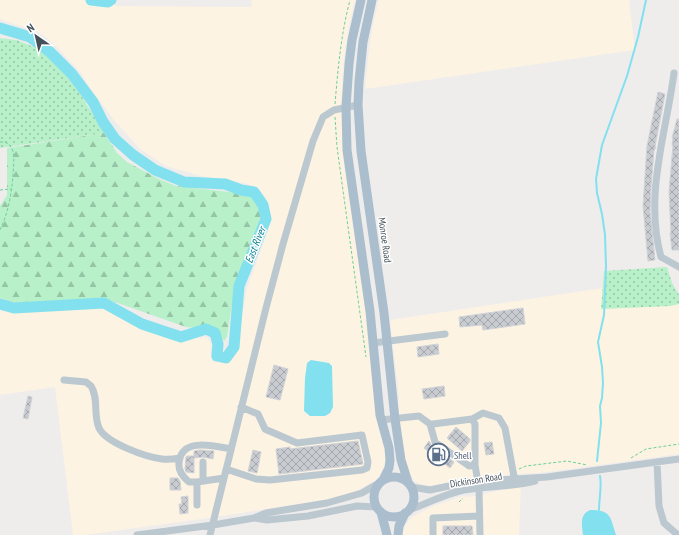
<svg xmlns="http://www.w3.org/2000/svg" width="679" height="535" viewBox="0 0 679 535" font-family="'PT Sans Narrow',sans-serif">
<defs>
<pattern id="forest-firs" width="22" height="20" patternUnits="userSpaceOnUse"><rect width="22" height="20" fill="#b7f0c9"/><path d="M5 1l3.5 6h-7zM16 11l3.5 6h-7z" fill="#96c5a6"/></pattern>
<pattern id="park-dots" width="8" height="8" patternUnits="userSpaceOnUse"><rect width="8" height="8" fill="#b7f0c9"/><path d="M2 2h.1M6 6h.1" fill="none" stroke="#96c5a6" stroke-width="1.8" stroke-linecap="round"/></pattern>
<pattern id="building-cross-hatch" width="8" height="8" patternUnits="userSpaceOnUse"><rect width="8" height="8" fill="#c8ccd1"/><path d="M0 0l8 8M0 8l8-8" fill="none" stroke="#a4a8ad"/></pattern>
</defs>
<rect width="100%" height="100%" fill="#efecec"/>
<path fill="#fcf3e3" d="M0 0H83L94 4 106 5 114 3 116 6 251 7 252 0H355L349 27 344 59 341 102 342 133 344 164 385 449 386 460 384 467 380 475 376 480 354 492 325 500 202 519 85 535H73L55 387 0 395V310L36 312 89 306 97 307 107 310 145 328 175 338 187 339 204 337 208 338 211 345 210 352 212 361 214 362 222 360 231 355 237 346 247 288 268 231 270 222 268 209 265 201 254 187 244 183 201 176 166 166 140 149 114 120 88 85 81 73 58 48 48 39 38 32 0 19Z
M379 0H629L635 50 365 89 369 50 373 24Z
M603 288 601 309 670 306 679 304V454L540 473 515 474 495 477 465 479 432 486 421 484 414 481 410 474 404 456 398 407 399 397 390 320Z
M521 486 519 535H402L406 524 412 517 433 506 463 496 469 497Z"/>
<path fill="url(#forest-firs)" d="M104 133 117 153 127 162 159 179 176 186 247 194C259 201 262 211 259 224L235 285 227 337 224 341 218 331 213 327 208 326 196 328 186 327 112 301 99 298 45 303H16L0 298V206L7 195V148Z"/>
<path fill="url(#park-dots)" d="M0 38C5 39 10 39 15 40 19 40 23 43 27 44 65 60 83 99 104 133L0 148Z
M667 267 672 283 679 295V304L670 306 601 309 604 271Z"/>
<path fill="#82e0ef" d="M311 360 329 363 332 366 333 407 330 413 325 416H310L304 411 305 378 307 363Z
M590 510C611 510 610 516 616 535H583C582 525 579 515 590 510Z"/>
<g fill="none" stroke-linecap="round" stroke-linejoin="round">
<path stroke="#82e0ef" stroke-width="2" d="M597 461 601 423 600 406 602 398 603 383 602 367 598 342 604 315 606 266 605 235 602 214 597 193 596 179 602 145 627 76 638 37 646 0
M599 510C599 499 602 487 600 476"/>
<path stroke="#82e0ef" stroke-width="11" d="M91 0 108 2 111 0
M0 28 30 37 50 52 72 74 93 102 103 122 115 139 133 155 155 170 184 182 225 184 241 190 254 192 263 205 266 219 239 286 234 347 226 358 217 356 218 344 215 333 206 329 181 337 142 324 104 303 14 308 0 304"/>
</g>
<path fill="url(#building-cross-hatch)" stroke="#d0d3d8" d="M658 92 665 94 655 146 656 148 654 150 651 187 650 211 655 260 648 261 643 206 647 146Z
M677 119H679V250H672L670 233H671L669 192 673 145H672L673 137 672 138Z
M523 308 525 324 483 330 482 325 460 327 459 317Z
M438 344 439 354 418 357 417 347Z
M274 365 288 369 280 400 266 397Z
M444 386 445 396 424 399 422 389Z
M28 396 32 397 28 419 23 418Z
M456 427 470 439V441L462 451 447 438Z
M358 441 363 464 279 474 276 449 290 447V449Z
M429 441 432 446 454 462 450 468 424 448Z
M492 442 494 454 486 455 484 443Z
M200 450 214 451 213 459 203 457 194 458V473L186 472 185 469 186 457 187 456H194V451Z
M253 450 261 452 257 473 248 471Z
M170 478H178L180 481 181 490H170Z
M188 496V513L180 514 179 504H182L181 497Z
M443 526H472L473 535H443Z"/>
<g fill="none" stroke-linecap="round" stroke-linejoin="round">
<path stroke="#6ecf98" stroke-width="1" stroke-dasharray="3 2" stroke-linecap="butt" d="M335 104C338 68 341 34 350 0
M335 117 337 147 366 357
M0 142C10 141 13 148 14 157 13 182 11 207 0 230
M0 190 11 189
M631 458 646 449 679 444
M519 469 526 466 567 461 587 465
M459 502 463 498"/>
<path stroke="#bcc8cf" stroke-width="7" d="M674 73C666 134 644 195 661 257L679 267
M373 343 445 334
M64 380 86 382 91 386C99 398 93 415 99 428 106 443 146 457 162 459 168 460 174 459 180 458
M472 419 483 413 499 418 505 428 515 482
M381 420 419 416 430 424H433L472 419 475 424V465L479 488 480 535
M430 424 435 442 469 466 475 465
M657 462 659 506 664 523 678 535
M226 469 256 479 270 480 362 470 367 468 368 462 362 435 297 443 267 430 265 429 258 414 241 407
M224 478 197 482H189C183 477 178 471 179 463 181 437 214 446 231 449
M203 481V462
M197 482V505
M411 487 430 490 468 482 547 477 679 459
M409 510C428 503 445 494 464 490 488 486 512 487 535 481
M254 518 267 520 308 516 357 506 376 507
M137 535 213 525 254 518 266 513 327 503 362 493 379 483
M210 535 266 308 283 244 313 141 323 117 334 110 358 105
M433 535V518L479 516"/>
<path stroke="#aabecd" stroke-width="9" d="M361 0 352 40 349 64 346 107 347 150 370 311 380 415 389 448 390 460 389 468 383 480
M372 0 363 42 359 82 358 105 361 151 384 313 395 419 401 460 408 482
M374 497a20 20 0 1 1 40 0a20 20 0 1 1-40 0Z
M381 512 387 535
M398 535 399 526 405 513"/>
</g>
<defs>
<symbol id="fuel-ring" viewBox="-11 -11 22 22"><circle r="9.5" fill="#fff" stroke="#5c6f8a" stroke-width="1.5"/><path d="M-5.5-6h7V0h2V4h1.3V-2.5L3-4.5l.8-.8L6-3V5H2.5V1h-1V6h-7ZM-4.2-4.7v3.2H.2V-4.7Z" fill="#5c6f8a"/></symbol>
</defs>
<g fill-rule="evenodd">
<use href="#fuel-ring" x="426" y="442" width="25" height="25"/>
</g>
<g text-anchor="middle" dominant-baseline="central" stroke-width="3" stroke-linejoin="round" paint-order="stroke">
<g font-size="10" fill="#44515a" stroke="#fff">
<text transform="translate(385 240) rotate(82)">Monroe Road</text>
<text transform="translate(476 480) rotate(-9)">Dickinson Road</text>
</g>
<g font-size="10" fill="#4e5e75" stroke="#fff" text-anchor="start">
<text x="454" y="455">Shell</text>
</g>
<g font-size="11" font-style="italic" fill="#088094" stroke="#fff">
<text transform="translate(255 245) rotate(-68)">East River</text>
</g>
</g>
<g transform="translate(36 36) rotate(326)" stroke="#ffffff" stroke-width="3" paint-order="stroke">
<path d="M0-3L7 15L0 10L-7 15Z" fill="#44515a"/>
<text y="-6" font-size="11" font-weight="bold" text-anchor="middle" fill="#44515a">N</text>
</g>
</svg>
